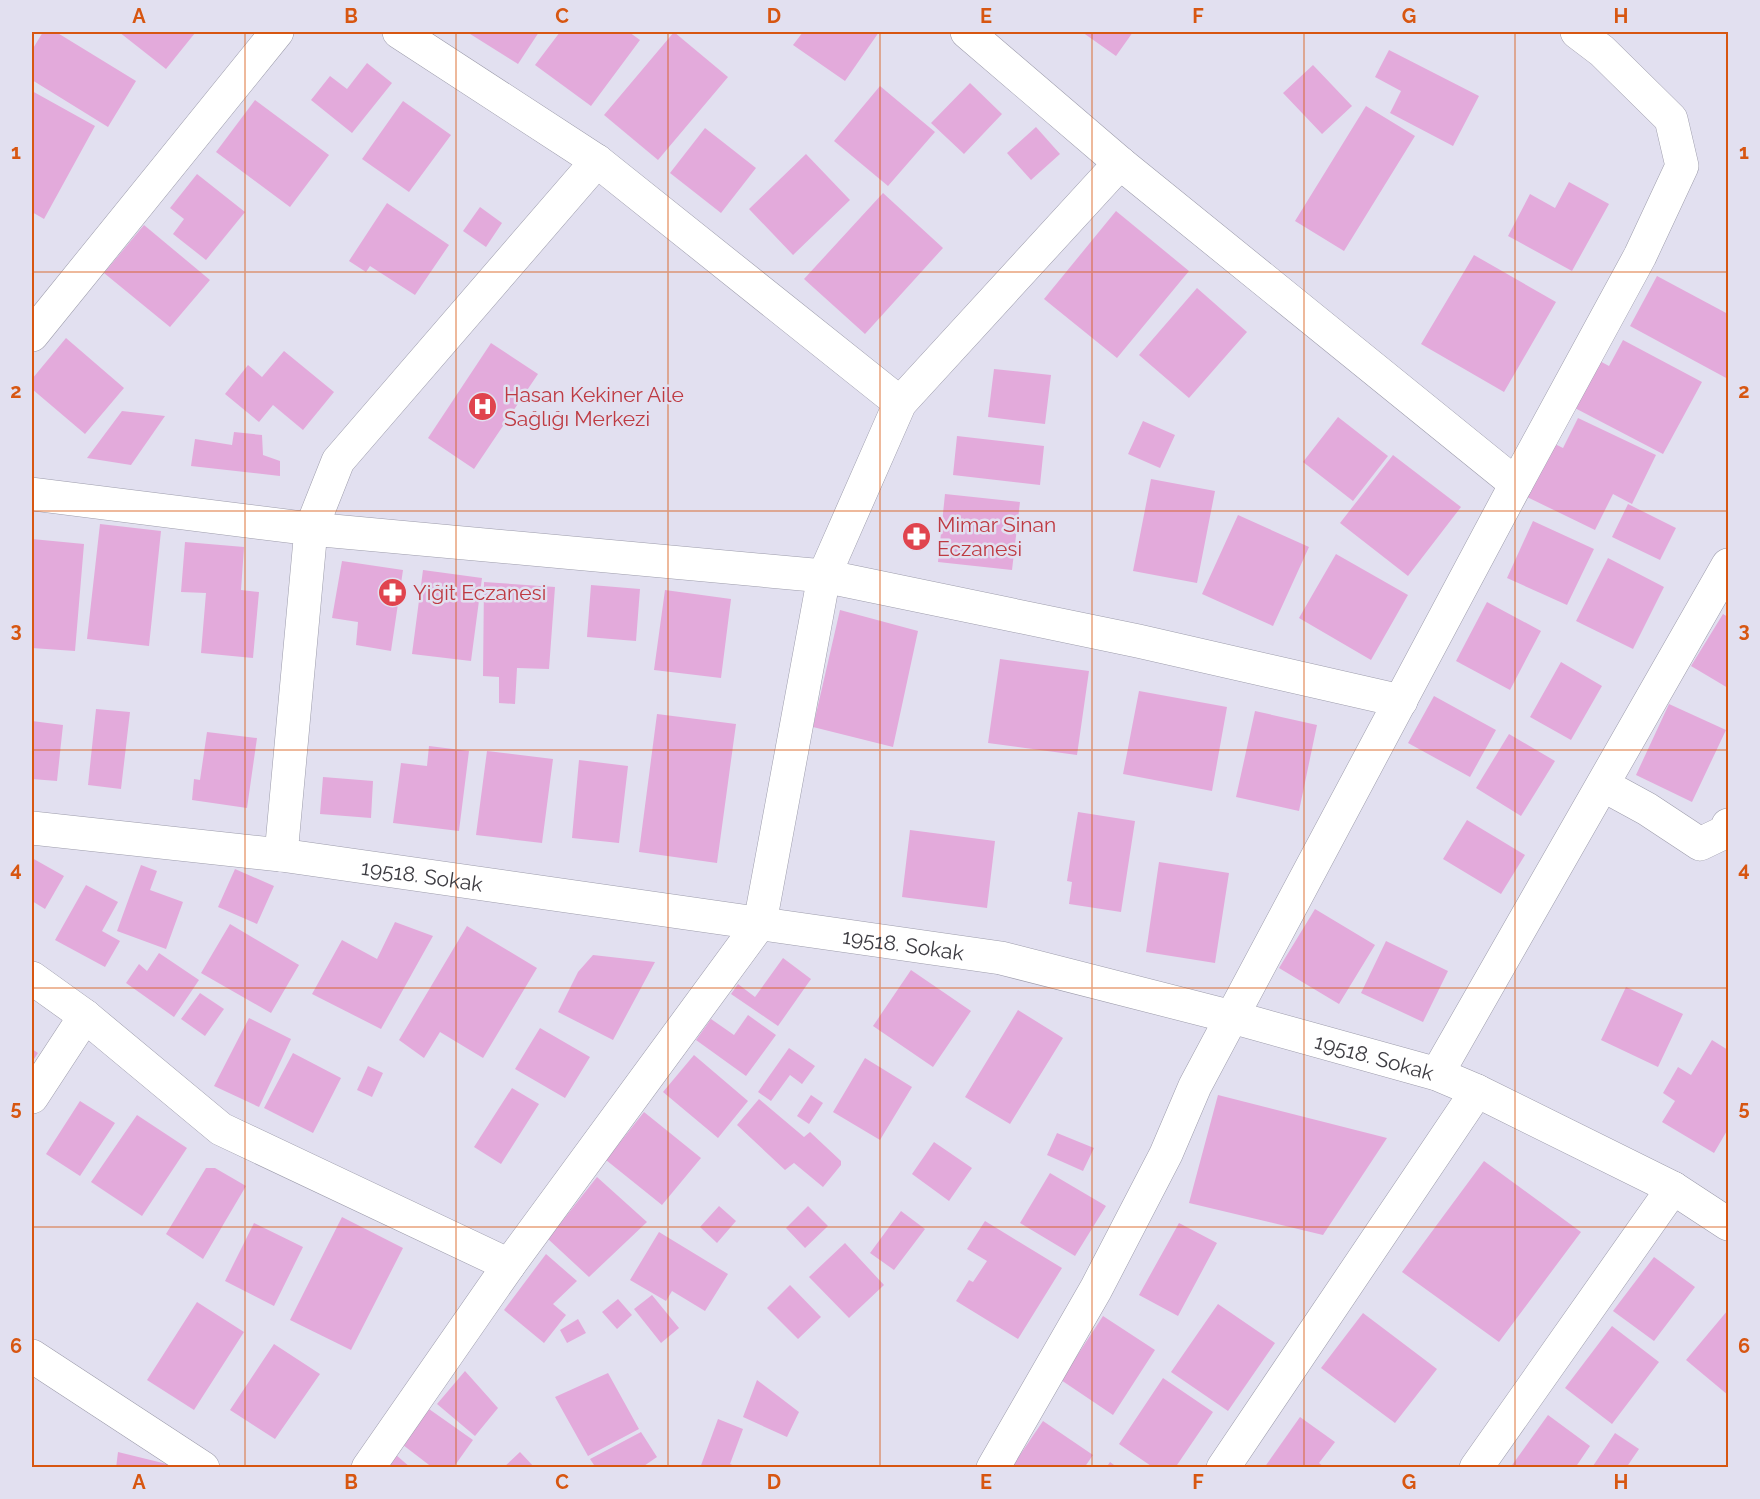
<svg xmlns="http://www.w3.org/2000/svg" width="1760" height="1499" viewBox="0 0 1760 1499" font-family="Raleway,sans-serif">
<rect width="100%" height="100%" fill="#e2e0f0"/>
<path fill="#e3aadb" d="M43 32H56L136 81 108 127 32 80V50Z
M119 32H193L195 33 166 69Z
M467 32H539L518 64Z
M560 32H629L640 40 591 106 535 65Z
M674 32 728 77 658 160 604 115Z
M803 32H879L845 81 793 45Z
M1082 32H1133L1116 56Z
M1389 50 1479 96 1453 146 1390 113 1401 91 1375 77Z
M367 63 392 83 352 133 311 100 330 76 347 89Z
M1313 65 1352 106 1322 134 1283 93Z
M970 83 1002 114 964 154 931 123Z
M880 86 935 132 888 186 834 141Z
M32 91 95 126 44 219 32 212Z
M255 100 329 155 290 207 216 152Z
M403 101 451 135 409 192 362 159Z
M1366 106 1415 136 1344 251 1295 221Z
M1036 127 1060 154 1031 180 1007 153Z
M705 128 756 168 721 213 670 173Z
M806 154 850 200 793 255 749 209Z
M197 174 245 212 206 260 173 234 184 219 170 208Z
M1569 182 1609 204 1572 271 1508 236 1530 194 1555 208Z
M883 193 943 248 865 334 804 279Z
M387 203 449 245 415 295 370 266 366 272 349 261Z
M480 207 502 223 486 247 463 231Z
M1116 211 1189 271 1117 358 1044 299Z
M144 225 210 280 170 327 104 273Z
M1474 255 1556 302 1504 392 1421 344Z
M1657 276 1728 314V379L1630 326Z
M1197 288 1247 332 1189 398 1139 355Z
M66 338 124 388 85 434 32 389V379Z
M1623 340 1702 382 1663 454 1571 406 1596 359 1609 366Z
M491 343 538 374 474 469 428 438Z
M284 351 334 392 303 430 273 405 259 422 225 394 248 365 262 377Z
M994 369 1051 375 1045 424 988 417Z
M122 411 165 416 131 465 87 458Z
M1338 417 1388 456 1353 501 1303 462Z
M1578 418 1656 455 1632 504 1613 494 1595 530 1527 497 1553 443 1563 448Z
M1143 421 1175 435 1160 468 1128 454Z
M234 432 262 435 263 455 280 461V476L191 466 195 439 232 445Z
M957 436 1044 446 1040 485 953 475Z
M1393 455 1461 507 1408 576 1340 523Z
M1151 479 1215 491 1197 583 1133 571Z
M945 494 1020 502 1012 570 938 562Z
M1628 504 1676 528 1660 560 1612 537Z
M1238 515 1309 547 1273 626 1202 594Z
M1533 521 1594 549 1567 605 1507 578Z
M100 524 161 531 149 646 87 639Z
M32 539 84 544 75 651 32 648Z
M185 542 244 547 241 590 259 592 253 658 201 653 206 593 181 592Z
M1336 554 1408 595 1371 660 1299 618Z
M1608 558 1664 587 1633 649 1576 621Z
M342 561 403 570 391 651 356 645 358 622 332 618Z
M423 570 482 578 471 661 412 654Z
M484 582 555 587 549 669 517 668 515 704 499 703V677L483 676Z
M591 585 640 589 636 641 587 637Z
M665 590 731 599 721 678 654 670Z
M1487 602 1541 631 1510 690 1456 661Z
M840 610 918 631 893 747 813 727Z
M1723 614 1728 617V688L1691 666Z
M1000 659 1089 671 1077 755 988 743Z
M1561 662 1602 686 1571 740 1530 717Z
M1139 691 1227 707 1212 791 1123 774Z
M1434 696 1496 730 1470 777 1408 743Z
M1669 704 1726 730 1692 802 1636 775Z
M96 709 130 712 121 789 88 785Z
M1255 711 1317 725 1299 811 1236 797Z
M657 714 736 724 717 863 639 852Z
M32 721 63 725 57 781 32 779Z
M207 732 257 738 247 808 192 800 194 779 200 780Z
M1509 734 1555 761 1521 816 1476 788Z
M429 746 469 751 459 831 393 823 401 763 427 766Z
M487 751 553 759 542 843 476 835Z
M579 760 628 766 619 843 572 838Z
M323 777 373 781 371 818 320 814Z
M1078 812 1135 821 1121 912 1069 904 1072 882 1067 881Z
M1467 820 1525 855 1501 894 1443 859Z
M910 830 995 841 987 908 902 897Z
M32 858 64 876 45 909 32 901Z
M1159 862 1229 873 1215 963 1146 952Z
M141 865 157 871 150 890 183 902 166 949 117 931Z
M235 869 274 886 257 924 218 907Z
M86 885 118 902 102 931 120 941 105 967 55 940Z
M1315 909 1375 945 1339 1004 1279 968Z
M395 922 433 936 381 1029 312 994 342 940 377 959Z
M230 924 299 965 271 1013 201 973Z
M467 926 537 968 483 1058 440 1032 424 1058 399 1040Z
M1386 941 1448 971 1423 1022 1361 993Z
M159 953 199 980 174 1017 126 983 139 964 147 971Z
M593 955 655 962 613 1040 558 1012 578 972Z
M783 958 811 979 778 1026 731 994 738 984 755 997Z
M911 970 971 1011 933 1067 873 1026Z
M1626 987 1683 1014 1658 1067 1601 1040Z
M200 993 224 1009 205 1036 181 1019Z
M1018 1010 1063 1038 1010 1124 965 1097Z
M748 1015 776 1035 746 1076 696 1040 711 1019 734 1035Z
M249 1018 291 1039 259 1107 214 1086Z
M540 1028 590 1057 565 1098 515 1069Z
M1712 1040 1728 1050V1129L1714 1153 1662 1122 1675 1101 1663 1093 1678 1067 1691 1075Z
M789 1048 815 1066 802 1084 790 1075 771 1101 758 1092Z
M32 1049 38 1053 32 1062Z
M293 1053 341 1078 313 1133 264 1108Z
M694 1055 748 1101 718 1138 663 1092Z
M865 1058 912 1087 880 1140 833 1112Z
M368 1066 383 1073 372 1097 357 1090Z
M512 1088 539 1104 501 1164 474 1147Z
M811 1095 823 1103 809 1124 797 1116Z
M1218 1095 1387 1138 1323 1235 1189 1203Z
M759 1099 804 1137 810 1132 841 1161V1165L823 1187 794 1163 785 1170 737 1125Z
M80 1101 115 1123 80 1176 46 1154Z
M644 1112 701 1158 662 1205 606 1160Z
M137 1115 187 1148 142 1216 91 1182Z
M1057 1133 1094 1148 1083 1171 1047 1155Z
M934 1142 972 1168 949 1201 912 1174Z
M1484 1161 1581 1232 1499 1342 1402 1272Z
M206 1168H215L246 1186 203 1259 166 1234Z
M1050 1173 1106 1206 1075 1256 1020 1223Z
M597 1177 647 1222 589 1277 548 1239Z
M719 1206 736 1221 717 1243 700 1227Z
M808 1206 828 1226 805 1248 786 1228Z
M901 1211 925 1229 894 1270 870 1253Z
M342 1217 403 1248 351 1350 290 1320Z
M985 1221 1062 1268 1018 1339 956 1301 969 1280 973 1282 987 1261 967 1249Z
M254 1223 303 1247 274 1306 225 1281Z
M1179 1223 1217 1243 1178 1316 1139 1295Z
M659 1232 728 1274 705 1311 672 1291 666 1301 630 1280Z
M845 1243 884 1285 849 1318 809 1277Z
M546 1254 577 1281 553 1304 566 1315 544 1343 504 1310Z
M1654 1257 1695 1287 1654 1341 1613 1311Z
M790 1285 821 1317 798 1339 767 1308Z
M652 1295 679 1328 661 1343 634 1309Z
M618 1299 632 1315 617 1329 602 1312Z
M197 1302 244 1332 194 1410 147 1380Z
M1218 1304 1275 1343 1228 1411 1171 1372Z
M1728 1310V1395L1686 1360Z
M1363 1313 1437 1369 1395 1423 1321 1368Z
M1103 1316 1155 1350 1113 1415 1061 1380Z
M578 1319 586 1333 567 1343 560 1330Z
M1612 1326 1659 1362 1612 1424 1565 1388Z
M274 1344 320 1374 275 1439 230 1410Z
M465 1371 498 1408 475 1436 437 1404Z
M608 1373 639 1429 588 1456 555 1397Z
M1163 1378 1213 1412 1175 1468H1154L1119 1444Z
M757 1380 799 1412 787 1437 743 1417Z
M429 1409 473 1440 453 1468H433L403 1445Z
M1548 1415 1590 1446 1575 1468H1510Z
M1300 1417 1335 1442 1319 1463 1325 1468H1264Z
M718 1419 743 1429 730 1464 739 1468H700Z
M1043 1421 1093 1455 1084 1468H1011Z
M641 1432 657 1457 641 1468H596L590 1459Z
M1615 1433 1639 1449 1626 1468H1596L1593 1466Z
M387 1447 411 1468H373Z
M118 1452 179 1467V1468H116Z
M520 1452 535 1468H503Z
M1110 1462 1118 1468H1106Z"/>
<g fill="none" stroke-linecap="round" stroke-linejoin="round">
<defs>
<g id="minor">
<path d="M399 32 597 161 900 403"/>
<path d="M967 32 1120 163 1516 484 1195 1086 1166 1154 1096 1289 993 1468"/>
<path d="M32 335 277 32"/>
<path d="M1516 484 1640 256 1682 166 1671 119 1602 51 1577 32"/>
<path d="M32 494 311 529 824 576 1138 641 1401 701"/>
<path d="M1603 785 1647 809 1700 844 1725 832 1728 825"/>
<path id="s1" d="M32 828 281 855 1001 958 1232 1017 1437 1074 1477 1091 1673 1188 1728 1224"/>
<path d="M281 855 311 529 338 461 597 161"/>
<path d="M32 978 85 1016 32 1097"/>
<path d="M85 1016 221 1129 509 1265"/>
<path d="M1437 1074 1728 565"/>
<path d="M32 1356 203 1468"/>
<path d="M368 1468 509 1265 760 923 824 576 900 403 1120 163"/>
<path d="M1223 1468 1477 1091"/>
<path d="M1476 1468 1673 1188"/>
</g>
</defs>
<use href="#minor" stroke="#9d9cab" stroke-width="34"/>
<use href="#minor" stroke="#fff" stroke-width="33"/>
</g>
<path fill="none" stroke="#d75611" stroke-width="1.5" stroke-opacity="0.55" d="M245 32V1468M456 32V1468M668 32V1468M880 32V1468M1092 32V1468M1304 32V1468M1515 32V1468M32 272H1728M32 511H1728M32 750H1728M32 988H1728M32 1227H1728"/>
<defs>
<symbol id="hospital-disc" viewBox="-11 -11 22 22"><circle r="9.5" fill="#e0444e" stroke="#e2e0f0"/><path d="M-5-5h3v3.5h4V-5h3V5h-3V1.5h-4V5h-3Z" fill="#fff"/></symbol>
<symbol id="pharmacy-disc" viewBox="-11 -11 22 22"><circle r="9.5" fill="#e0444e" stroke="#e2e0f0"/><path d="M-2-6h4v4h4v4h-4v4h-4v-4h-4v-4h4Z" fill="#fff"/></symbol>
</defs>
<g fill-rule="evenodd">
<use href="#hospital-disc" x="466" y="390" width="33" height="33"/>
<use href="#pharmacy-disc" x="900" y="520" width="33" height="33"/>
<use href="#pharmacy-disc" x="376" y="576" width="33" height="33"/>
</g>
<g text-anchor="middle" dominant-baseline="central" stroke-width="5" stroke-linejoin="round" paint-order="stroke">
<g font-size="21" fill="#be3a42" stroke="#e2e0f0" text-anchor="start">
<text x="504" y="394">Hasan Kekiner Aile<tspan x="504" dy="24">Sağlığı Merkezi</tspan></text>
<text x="937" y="524">Mimar Sinan<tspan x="937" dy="24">Eczanesi</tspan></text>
<text x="413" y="592">Yiğit Eczanesi</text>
</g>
<g font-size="21" fill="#3d3c42" stroke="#e2e0f0">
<text stroke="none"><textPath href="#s1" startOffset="393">19518. Sokak</textPath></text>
<text stroke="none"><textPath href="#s1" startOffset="879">19518. Sokak</textPath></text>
<text stroke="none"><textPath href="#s1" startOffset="1364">19518. Sokak</textPath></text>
</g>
</g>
<rect width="1760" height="1499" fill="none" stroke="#e2e0f0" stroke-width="66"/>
<rect x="33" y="33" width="1694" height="1433" fill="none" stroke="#d75611" stroke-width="2"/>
<g font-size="20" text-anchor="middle" font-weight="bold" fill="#d75611">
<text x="139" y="23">A</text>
<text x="351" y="23">B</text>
<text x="562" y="23">C</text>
<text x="774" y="23">D</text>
<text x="986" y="23">E</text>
<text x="1198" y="23">F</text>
<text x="1409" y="23">G</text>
<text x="1621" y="23">H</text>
<text x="16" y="159">1</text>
<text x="1744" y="159">1</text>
<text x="16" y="398">2</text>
<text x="1744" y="398">2</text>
<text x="16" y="637">3</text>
<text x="1744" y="637">3</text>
<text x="16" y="876">4</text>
<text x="1744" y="876">4</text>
<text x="16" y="1115">5</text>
<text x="1744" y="1115">5</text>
<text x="16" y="1353">6</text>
<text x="1744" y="1353">6</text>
<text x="139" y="1489">A</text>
<text x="351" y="1489">B</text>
<text x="562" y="1489">C</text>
<text x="774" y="1489">D</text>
<text x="986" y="1489">E</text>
<text x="1198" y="1489">F</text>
<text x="1409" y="1489">G</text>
<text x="1621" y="1489">H</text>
</g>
</svg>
